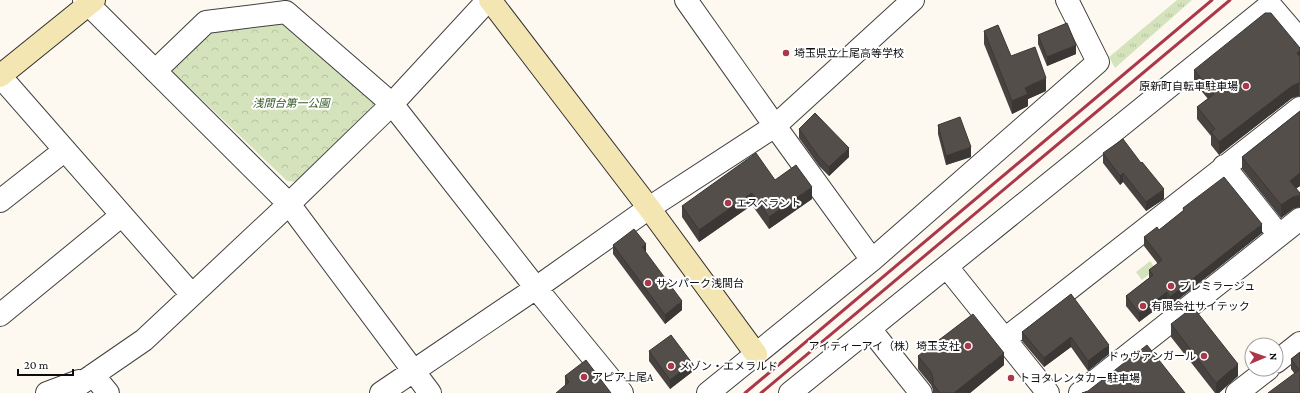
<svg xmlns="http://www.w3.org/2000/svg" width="1300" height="393" viewBox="0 0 1300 393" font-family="'Crimson Pro','Noto Sans JP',serif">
<defs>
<pattern id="grass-tufts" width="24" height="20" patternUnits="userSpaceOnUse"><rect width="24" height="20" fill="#d5e3bd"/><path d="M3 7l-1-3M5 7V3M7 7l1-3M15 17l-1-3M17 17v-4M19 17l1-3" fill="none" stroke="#b6c2a1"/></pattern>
<pattern id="park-crowns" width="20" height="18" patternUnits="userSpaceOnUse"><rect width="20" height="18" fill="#d5e3bd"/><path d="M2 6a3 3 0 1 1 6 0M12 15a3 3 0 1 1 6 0" fill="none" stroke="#b6c2a1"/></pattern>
</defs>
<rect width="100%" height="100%" fill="#fdf9f0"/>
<path fill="url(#grass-tufts)" d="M1177 0H1192L1115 68 1109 57Z"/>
<path fill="url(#park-crowns)" d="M286 17 378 101 296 182 287 181 173 72V58L208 26Z"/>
<path fill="#d5e3bd" d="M1150 261 1156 269 1142 280 1136 272Z"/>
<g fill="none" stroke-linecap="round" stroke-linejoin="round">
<defs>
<path id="street" d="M84 0 289 204 430 393
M686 0 775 126 872 260
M155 71 206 22 286 12 392 104 536 288 622 393
M0 76 192 295
M1224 166 1279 235
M0 201 65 150
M947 267 1048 393
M0 315 122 215
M870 329 921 393
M1005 339 1300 108
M1276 362 1300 343
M93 375 108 393
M47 393 79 381
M67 393 144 340 289 204 392 104 488 0
M381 393 536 288 649 208 775 126 913 0
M708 393 872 260 1098 62 1067 0
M790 393 1270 5 1300 40
M1080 393 1300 219
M1237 393 1268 369"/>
<path id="secondary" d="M490 0 649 208 756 354
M0 76 94 0"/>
</defs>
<use href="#street" stroke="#404040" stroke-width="24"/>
<use href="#secondary" stroke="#2f2f2f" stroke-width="24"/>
<use href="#street" stroke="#fff" stroke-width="22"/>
<use href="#secondary" stroke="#f4e6b3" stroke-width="22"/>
<path stroke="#ab384a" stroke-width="3" d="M745 393 1212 0
M761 393 1230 0"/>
</g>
<path fill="#484340" d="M984 31 1011 56 1046 91 1028 99V106L1012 114 984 44Z
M1038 35 1076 54 1047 66 1038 44Z
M1300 48V96H1299L1292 98 1219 155 1211 145V136L1197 119V107L1208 99 1194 82V70Z
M1300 111V186L1296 188 1293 209 1281 218 1242 169V157Z
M938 125 971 157 946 165 938 134Z
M799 129 849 157 829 176 819 166 799 138Z
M1103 153 1164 199 1146 211 1123 182 1120 185 1103 163Z
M775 180 812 199 769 229 752 205 699 242 682 217V206Z
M1183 208 1262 233 1170 306 1167 301 1139 322 1126 306V296L1149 278V270L1158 264 1144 246V237L1159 230 1183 211Z
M613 245 646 253 682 310 665 324 613 254Z
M1071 294 1109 354 1088 371 1071 347 1044 367 1022 341V332Z
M1171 324 1238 376 1219 393H1215L1171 337Z
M649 351 692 372 670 389 649 361Z
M1300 352V393L1294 373 1291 369V359Z
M918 356 1004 365 970 393H933V390L931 385 918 369Z
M565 376 611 393 565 386Z"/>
<path fill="#3b3734" d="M1076 45V54L1047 66V57Z
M1300 51V63L1297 53Z
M1046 78V91L1028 99V106L1012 114V101L1025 88Z
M1299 83V96L1292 98 1219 155V142L1292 86Z
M971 147V157L946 165V156Z
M849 148V157L829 176V167Z
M1123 173V182L1120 185V176Z
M1300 173V186L1290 193V181Z
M812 187V199L769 229V217Z
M1164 189V199L1146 211V202Z
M752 193V205L699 242V230Z
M1300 195V207L1293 209 1281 218V205L1293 197Z
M1262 224V233L1170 306V297Z
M646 244V253L642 247Z
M1167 292V301L1139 322V313Z
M682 301V310L665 324V315Z
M1071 337V347L1044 367V358Z
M1109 345V354L1088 371V361Z
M1004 353V365L970 393H954Z
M692 363V372L670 389V380Z
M1238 364V376L1219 393H1216V383Z"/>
<path fill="#544e4b" stroke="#3b3734" d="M1265 13H1271L1300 48V51L1297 53 1300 57V83H1299L1292 86 1219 142 1211 132 1215 129 1197 107 1214 94 1194 70Z
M1067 23 1076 45 1047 57 1038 35Z
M998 25 1011 56 1035 47 1046 78 1025 88 1028 94 1012 101 984 31Z
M1300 111V173L1290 181 1300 193V195L1293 197 1281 205 1242 157Z
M815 113 849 148 829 167 819 157 799 129Z
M960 117 971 147 946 156 938 125Z
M1123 139 1141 163 1142 162 1164 189 1146 202 1123 173 1120 176 1103 153Z
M756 153 775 180 796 165 812 187 769 217 752 193 699 230 682 206Z
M1224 177 1262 224 1170 297 1167 292 1139 313 1126 296 1153 275 1149 270 1162 260 1144 237 1157 227 1159 230 1184 210 1183 208Z
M634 229 646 244 642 247 682 301 665 315 613 245Z
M1071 294 1109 345 1088 361 1071 337 1044 358 1022 332Z
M1193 307 1238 364 1216 383 1171 324Z
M973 314 1004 353 954 393H940L933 384V378L931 372 918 356Z
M671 335 692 363 670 380 649 351Z
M1147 345 1185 393H1082L1088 391Z
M1300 352V393H1268L1299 370 1291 359Z
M586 360 611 393H556L569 382 565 376Z"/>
<g fill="#ab384a" stroke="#fff" stroke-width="1.5">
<circle cx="786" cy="53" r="4"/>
<circle cx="1246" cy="86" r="4"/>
<circle cx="728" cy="203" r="4"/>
<circle cx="648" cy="283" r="4"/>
<circle cx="1171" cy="286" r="4"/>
<circle cx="1143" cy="306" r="4"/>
<circle cx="968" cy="346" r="4"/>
<circle cx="1204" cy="356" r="4"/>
<circle cx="671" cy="366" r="4"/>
<circle cx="584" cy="377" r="4"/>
<circle cx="1011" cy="378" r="4"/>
</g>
<g text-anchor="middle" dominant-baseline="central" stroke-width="4" stroke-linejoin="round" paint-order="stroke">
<g font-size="11" fill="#0d0d0d" stroke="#fff" text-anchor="start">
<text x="794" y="53">埼玉県立上尾高等学校</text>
<text x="1238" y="86" text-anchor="end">原新町自転車駐車場</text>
<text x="736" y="203">エスペラント</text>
<text x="656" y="283">サンパーク浅間台</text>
<text x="1179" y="286">プレミラージュ</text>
<text x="1151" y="306">有限会社サイテック</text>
<text x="960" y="346" text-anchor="end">アイティーアイ（株）埼玉支社</text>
<text x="1196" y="356" text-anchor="end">ドゥヴァンガール</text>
<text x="679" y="366">メゾン・エメラルド</text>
<text x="592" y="377">アピア上尾A</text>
<text x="1019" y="378">トヨタレンタカー駐車場</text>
</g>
<g font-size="11" font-style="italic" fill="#375c26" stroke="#fff">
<text x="291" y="103">浅間台第一公園</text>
</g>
</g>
<g transform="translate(1264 357) rotate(88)"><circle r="19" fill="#ffffff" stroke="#9e9e9e"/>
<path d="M0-3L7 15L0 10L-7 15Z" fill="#ab384a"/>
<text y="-6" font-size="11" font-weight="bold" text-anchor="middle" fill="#0d0d0d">N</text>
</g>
<path d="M18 369v6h55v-6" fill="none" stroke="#0d0d0d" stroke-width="2"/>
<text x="24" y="369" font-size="12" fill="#0d0d0d" stroke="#ffffff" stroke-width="3" paint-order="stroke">20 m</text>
</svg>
